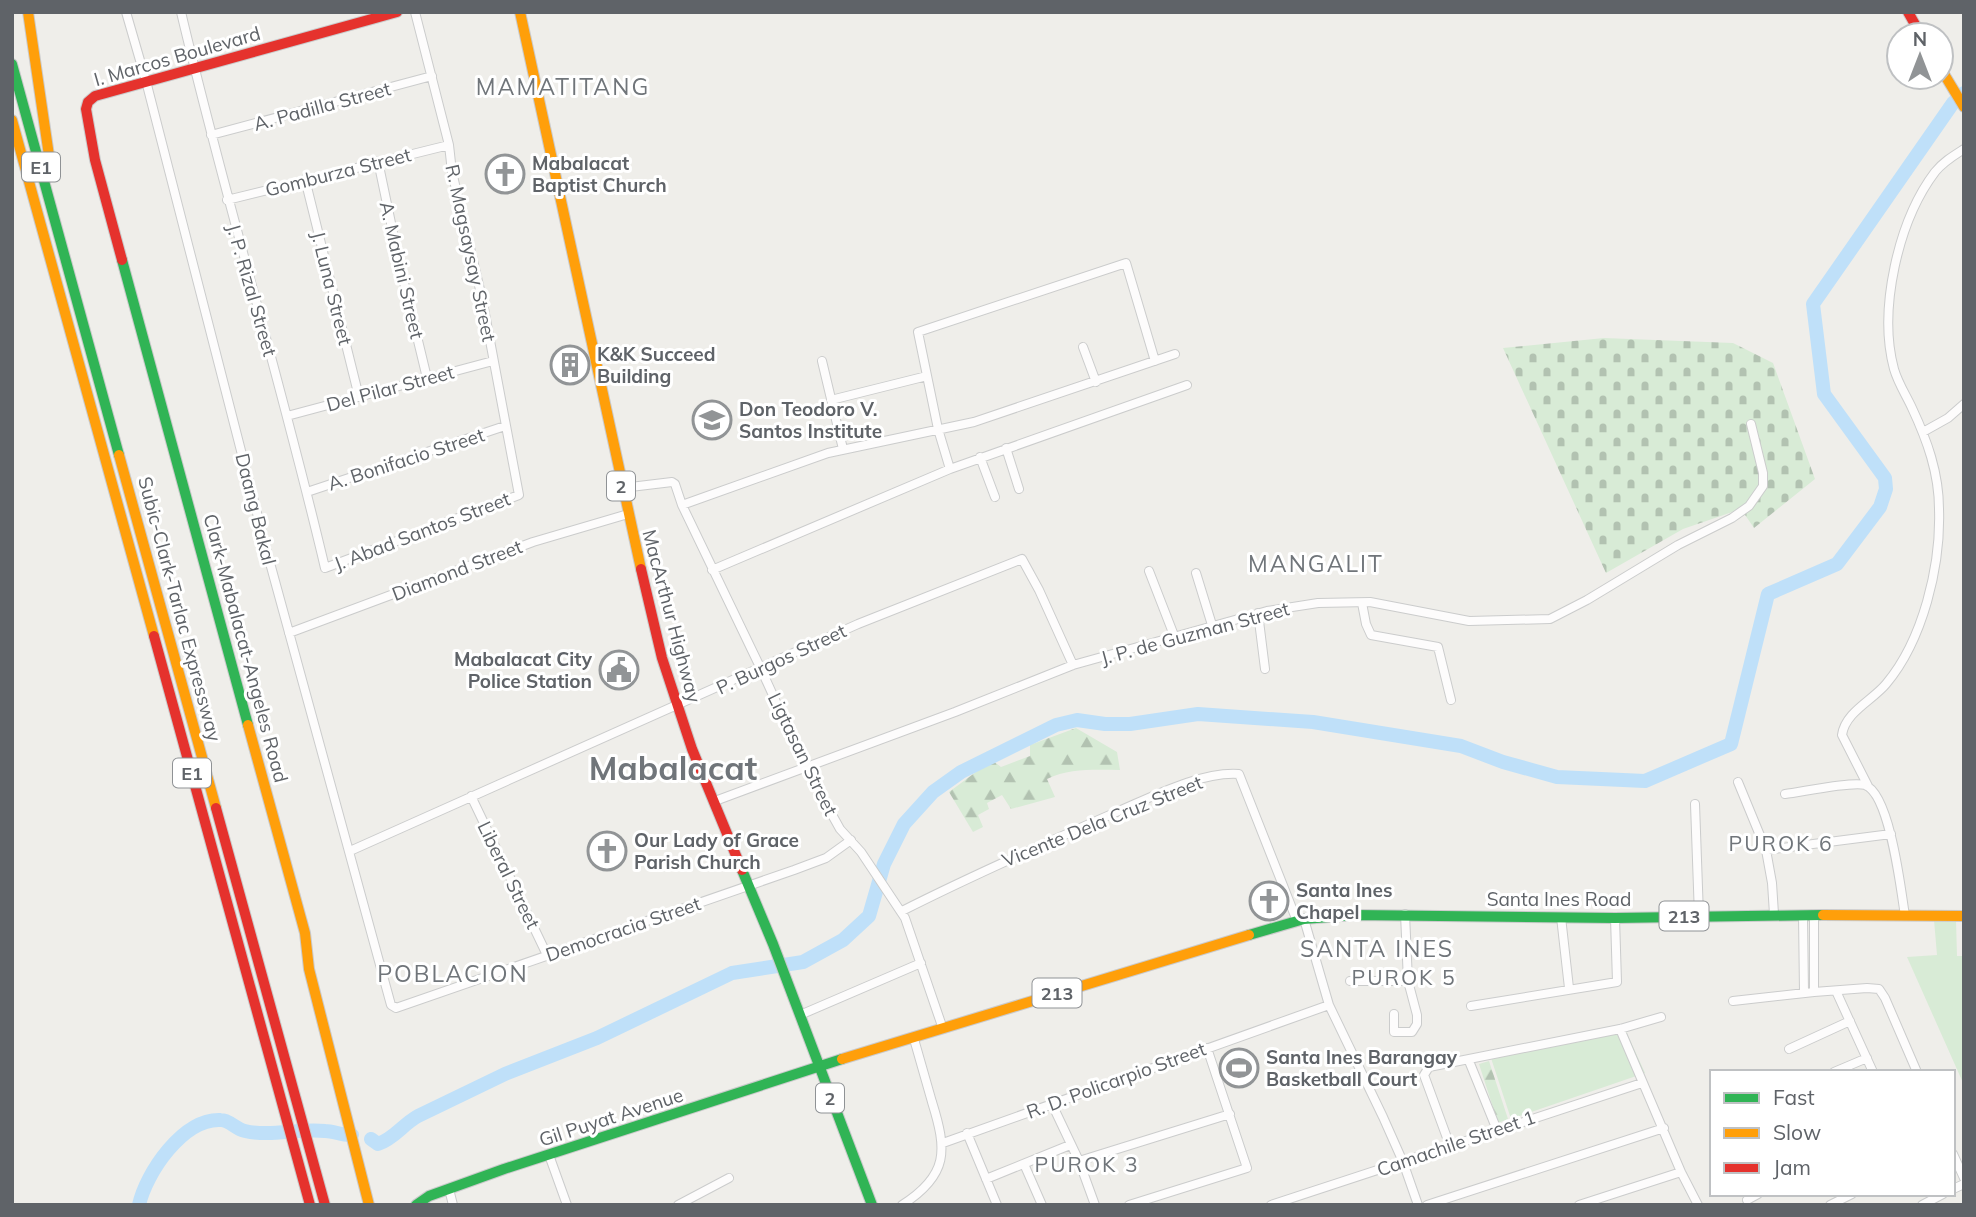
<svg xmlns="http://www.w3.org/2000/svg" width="1976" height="1217" viewBox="0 0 1976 1217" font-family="Mulish,sans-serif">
<defs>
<pattern id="forest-firs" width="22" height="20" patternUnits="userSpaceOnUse" patternTransform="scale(1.75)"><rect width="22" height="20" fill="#d8ebd6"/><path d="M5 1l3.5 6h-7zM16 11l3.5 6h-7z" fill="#b2c2b1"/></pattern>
<pattern id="cemetery-stones" width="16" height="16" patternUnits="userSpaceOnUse" patternTransform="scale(1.75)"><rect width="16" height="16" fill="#d8ebd6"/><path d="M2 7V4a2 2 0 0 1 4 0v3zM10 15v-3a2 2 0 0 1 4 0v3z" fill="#b2c2b1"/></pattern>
</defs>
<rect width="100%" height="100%" fill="#efeeea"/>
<path fill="#d8ebd6" d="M1934 920H1956L1957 956H1964V1085L1907 957 1937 955Z
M1625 1029 1645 1073 1511 1119 1491 1058Z"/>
<path fill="url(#forest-firs)" d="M1076 728 1117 752 1120 770C1094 770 1070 768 1047 779L1055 797 1011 809 1002 795 987 803 989 809 978 815 983 827 973 832 949 792 992 760 1001 767 1030 756V745Z
M1489 1061 1508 1119 1498 1123 1479 1064Z"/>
<path fill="url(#cemetery-stones)" d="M1604 338 1733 343 1773 363 1815 479 1754 528 1741 509 1683 529 1606 573 1503 348Z"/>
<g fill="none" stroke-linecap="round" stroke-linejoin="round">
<path stroke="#bfe0f9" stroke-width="14" d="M371 1139 378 1144C395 1138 402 1125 418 1116L505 1074 597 1038 732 973 803 962 843 940 869 916 884 864 904 824 933 792 961 772 1056 725 1077 720 1105 724H1130L1198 714 1313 722 1461 746 1503 762 1557 777 1645 781 1731 744 1768 594 1837 564 1880 507 1886 489 1885 478 1824 394 1813 304 1953 103 1964 93
M139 1205C146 1173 183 1118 221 1120 229 1120 236 1129 245 1131 271 1137 298 1128 325 1131 334 1131 343 1136 352 1135"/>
<defs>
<path id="street" d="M126 12 146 81 267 552 391 1005 396 1008 794 870 826 858 851 840
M181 12C225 198 281 381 325 568L519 495 482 298 452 172 449 145 415 12
M211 135 432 76
M378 161 400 266 427 378
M305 179 359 397
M227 200 449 145
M1083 347 1096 382
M822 361 843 449
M831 400 927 376
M287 416 493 361
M1923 432 1948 418 1964 404
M1006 448 1019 489
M980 457 995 497
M950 469 938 429 918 332 1126 263 1155 361
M622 488 672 482 675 484 682 505 761 669 806 768 840 829 861 852 905 918 943 1029
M307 492 505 426
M682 505 828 453 974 422 1175 354
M712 570 950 469 1187 385
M1149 571 1175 638
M1196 573 1212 625
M1362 603 1366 624 1371 635 1438 647 1451 700
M1258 613 1265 669
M289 633 533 542 628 514
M1738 782 1766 850 1772 883 1774 914
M1868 786 1842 735C1845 712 1873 700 1886 684 1923 640 1941 566 1939 509 1939 473 1927 440 1912 408 1906 395 1898 383 1894 369 1878 310 1898 221 1935 172 1943 162 1953 156 1964 149
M1785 794C1802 792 1852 781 1865 785 1890 794 1901 890 1905 916
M471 796 547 955
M715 801 955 712 1073 665 1267 611 1318 603 1370 602 1469 621 1550 619 1587 600 1678 545 1732 518 1749 506 1763 486V473L1751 424
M1695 804 1699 916
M1766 850 1891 834
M350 851 858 624 1022 559 1039 590 1073 665
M902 911C971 876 1041 845 1112 814 1148 799 1200 771 1239 774L1297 921
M1803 915 1804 993
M1814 915V992
M1561 917 1569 988
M1304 919 1329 1005 1383 1117 1403 1162 1418 1205
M1350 981H1408
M1836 991 1873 1072
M1733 1001 1814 992 1867 988 1879 989 1885 998 1917 1072
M1471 1006 1617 982 1615 918
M1394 1014V1032H1412L1417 1024V1015L1408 981 1405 914
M800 1015 921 963
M1620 1029 1681 1172 1698 1205
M1789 1049 1850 1021
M1469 1061 1497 1130
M1834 1072 1867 1058
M1051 1102 1079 1161 1095 1205
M967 1133 997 1205
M943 1143 1329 1005
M1450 1146 1424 1075 1429 1067 1620 1029 1661 1017
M1953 1154 1964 1178
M549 1155 567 1205
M1079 1161 1230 1114
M1024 1164 1042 1205
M986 1179 1070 1145
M449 1189 453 1205
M1953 1189 1964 1184
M1747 1200 1758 1194
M678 1205 729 1178
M902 1205C949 1175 947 1150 932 1102 926 1081 920 1060 914 1039
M1129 1205 1247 1168 1207 1048
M1271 1205 1642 1083
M1427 1205 1664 1128
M1579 1205 1681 1172
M1830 1205 1852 1194
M1922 1205 1943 1194"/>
<path id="fast" d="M12 64 119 455
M122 260 248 725
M742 870 773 944 872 1205
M1249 935 1304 919 1354 915 1615 918 1823 915
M416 1205 429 1196 504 1169 842 1059"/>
<path id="slow" d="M28 12 52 176
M520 12 641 569
M1941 69 1964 107
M12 120 154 636
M119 455 216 808
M248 725 305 933 309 969 369 1205
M1823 915 1964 916
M842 1059 1249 935"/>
<path id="jam" d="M1908 12 1921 35
M122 260 95 160 86 109 88 102 95 96 397 12
M641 569 662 658 692 749 742 870
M154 636 310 1205
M216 808 325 1205"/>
</defs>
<use href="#street" stroke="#cbcccc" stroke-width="10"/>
<use href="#fast" stroke="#cacacb" stroke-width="12"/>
<use href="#slow" stroke="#cacacb" stroke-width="12"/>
<use href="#jam" stroke="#cacacb" stroke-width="12"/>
<use href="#street" stroke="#fdfcfc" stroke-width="8"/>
<use href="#fast" stroke="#30b455" stroke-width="10"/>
<use href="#slow" stroke="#ff9f0a" stroke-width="10"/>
<use href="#jam" stroke="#e5322d" stroke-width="10"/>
</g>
<defs>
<symbol id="church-ring" viewBox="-11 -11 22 22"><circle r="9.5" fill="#fff" stroke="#919496" stroke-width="1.5"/><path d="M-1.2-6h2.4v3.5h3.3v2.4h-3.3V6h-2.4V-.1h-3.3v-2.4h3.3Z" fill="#919496"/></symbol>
<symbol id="building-ring" viewBox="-11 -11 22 22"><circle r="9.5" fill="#fff" stroke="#919496" stroke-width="1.5"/><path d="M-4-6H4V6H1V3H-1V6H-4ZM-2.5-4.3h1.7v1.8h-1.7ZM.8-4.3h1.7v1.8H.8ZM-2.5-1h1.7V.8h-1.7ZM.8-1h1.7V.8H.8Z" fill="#919496"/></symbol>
<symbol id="school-ring" viewBox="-11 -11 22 22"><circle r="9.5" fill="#fff" stroke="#919496" stroke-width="1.5"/><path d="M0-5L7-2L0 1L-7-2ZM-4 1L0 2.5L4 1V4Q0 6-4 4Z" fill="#919496"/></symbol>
<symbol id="civic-ring" viewBox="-11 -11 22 22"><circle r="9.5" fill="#fff" stroke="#919496" stroke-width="1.5"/><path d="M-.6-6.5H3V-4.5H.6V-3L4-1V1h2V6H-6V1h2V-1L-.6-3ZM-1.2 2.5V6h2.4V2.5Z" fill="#919496"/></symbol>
<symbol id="stadium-ring" viewBox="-11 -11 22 22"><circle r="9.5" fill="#fff" stroke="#919496" stroke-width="1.5"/><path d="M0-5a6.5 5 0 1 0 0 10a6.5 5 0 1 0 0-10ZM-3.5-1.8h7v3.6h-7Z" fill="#919496"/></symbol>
</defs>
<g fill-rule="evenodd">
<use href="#church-ring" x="483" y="152" width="44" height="44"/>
<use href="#building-ring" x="548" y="343" width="44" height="44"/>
<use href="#school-ring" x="690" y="398" width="44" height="44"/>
<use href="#civic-ring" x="597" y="648" width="44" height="44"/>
<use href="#church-ring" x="585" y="829" width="44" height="44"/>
<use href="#church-ring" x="1247" y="879" width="44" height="44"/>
<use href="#stadium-ring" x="1217" y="1046" width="44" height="44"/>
</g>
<g text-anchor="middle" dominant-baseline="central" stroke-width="6" stroke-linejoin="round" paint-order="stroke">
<g fill="#fff" stroke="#8f9295" stroke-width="2">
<rect x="22" y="152.5" width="38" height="29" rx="5"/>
<rect x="607" y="471.5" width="28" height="29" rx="5"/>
<rect x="173" y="758.5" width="38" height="29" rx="5"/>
<rect x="1659.5" y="901.5" width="49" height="29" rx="5"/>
<rect x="1032.5" y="978.5" width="49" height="29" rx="5"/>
<rect x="816" y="1083.5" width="28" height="29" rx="5"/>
</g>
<g font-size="18" font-weight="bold" fill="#5f6368">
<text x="41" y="167">E1</text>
<text x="621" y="486">2</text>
<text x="192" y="773">E1</text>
<text x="1684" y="916">213</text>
<text x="1057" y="993">213</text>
<text x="830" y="1098">2</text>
</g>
<g font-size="19" fill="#5f6368" stroke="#fff">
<text transform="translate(177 56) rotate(-16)">I. Marcos Boulevard</text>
<text transform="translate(322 106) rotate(-15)">A. Padilla Street</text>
<text transform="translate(338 172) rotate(-14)">Gomburza Street</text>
<text transform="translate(471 253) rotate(78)">R. Magsaysay Street</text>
<text transform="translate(402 270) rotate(77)">A. Mabini Street</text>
<text transform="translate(332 288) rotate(76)">J. Luna Street</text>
<text transform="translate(252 290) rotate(74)">J. P. Rizal Street</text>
<text transform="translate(390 388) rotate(-15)">Del Pilar Street</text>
<text transform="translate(406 459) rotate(-18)">A. Bonifacio Street</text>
<text transform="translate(256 509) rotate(76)">Daang Bakal</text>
<text transform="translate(422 531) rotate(-21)">J. Abad Santos Street</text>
<text transform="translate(457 570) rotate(-21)">Diamond Street</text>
<text transform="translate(180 609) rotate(75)">Subic-Clark-Tarlac Expressway</text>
<text transform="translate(672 616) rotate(75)">MacArthur Highway</text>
<text transform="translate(1195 633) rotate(-15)">J. P. de Guzman Street</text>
<text transform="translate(246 648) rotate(75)">Clark-Mabalacat-Angeles Road</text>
<text transform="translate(781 659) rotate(-25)">P. Burgos Street</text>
<text transform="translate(803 754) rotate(64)">Ligtasan Street</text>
<text transform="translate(1102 821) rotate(-22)">Vicente Dela Cruz Street</text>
<text transform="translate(509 875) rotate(64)">Liberal Street</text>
<text x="1559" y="899">Santa Ines Road</text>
<text transform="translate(623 929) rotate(-19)">Democracia Street</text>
<text transform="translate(1116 1080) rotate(-20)">R. D. Policarpio Street</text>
<text transform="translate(611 1117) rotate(-18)">Gil Puyat Avenue</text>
<text transform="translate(1456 1143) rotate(-19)">Camachile Street 1</text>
</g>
<g font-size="19" font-weight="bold" fill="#5f6368" stroke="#fff" text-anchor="start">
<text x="532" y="163">Mabalacat<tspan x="532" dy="22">Baptist Church</tspan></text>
<text x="597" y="354">K&amp;K Succeed<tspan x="597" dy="22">Building</tspan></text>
<text x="739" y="409">Don Teodoro V.<tspan x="739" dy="22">Santos Institute</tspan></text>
<text x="592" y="659" text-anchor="end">Mabalacat City<tspan x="592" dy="22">Police Station</tspan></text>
<text x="634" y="840">Our Lady of Grace<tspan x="634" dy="22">Parish Church</tspan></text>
<text x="1296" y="890">Santa Ines<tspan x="1296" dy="22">Chapel</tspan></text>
<text x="1266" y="1057">Santa Ines Barangay<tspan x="1266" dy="22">Basketball Court</tspan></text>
</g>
<g font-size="21" letter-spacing="2" fill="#70757a" stroke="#fff">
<text x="1781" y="843">PUROK 6</text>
<text x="1404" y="977">PUROK 5</text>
<text x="1087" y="1164">PUROK 3</text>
</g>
<g font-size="23" letter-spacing="2" fill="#70757a" stroke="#fff">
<text x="563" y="86">MAMATITANG</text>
<text x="1316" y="563">MANGALIT</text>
<text x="1377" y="948">SANTA INES</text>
<text x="453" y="973">POBLACION</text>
</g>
<g font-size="33" font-weight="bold" fill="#70757a" stroke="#fff">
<text x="673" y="767">Mabalacat</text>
</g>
</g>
<rect width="1976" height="1217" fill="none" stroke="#5f6368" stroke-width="28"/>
<rect x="1710" y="1070" width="245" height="126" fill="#ffffff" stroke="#bfc1c3" stroke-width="2"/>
<rect x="1724" y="1093" width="35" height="10" fill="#30b455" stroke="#bfc1c3" stroke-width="2"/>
<text x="1773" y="1105" font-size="21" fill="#5f6368">Fast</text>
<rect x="1724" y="1128" width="35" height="10" fill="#ff9f0a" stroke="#bfc1c3" stroke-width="2"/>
<text x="1773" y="1140" font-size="21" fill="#5f6368">Slow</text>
<rect x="1724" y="1163" width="35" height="10" fill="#e5322d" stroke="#bfc1c3" stroke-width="2"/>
<text x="1773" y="1175" font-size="21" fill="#5f6368">Jam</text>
<g transform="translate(1920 56)"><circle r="33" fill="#ffffff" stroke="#bfc1c3" stroke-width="2"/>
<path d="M0-5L12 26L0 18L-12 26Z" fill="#919496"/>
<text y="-10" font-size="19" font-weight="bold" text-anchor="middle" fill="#5f6368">N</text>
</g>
</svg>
